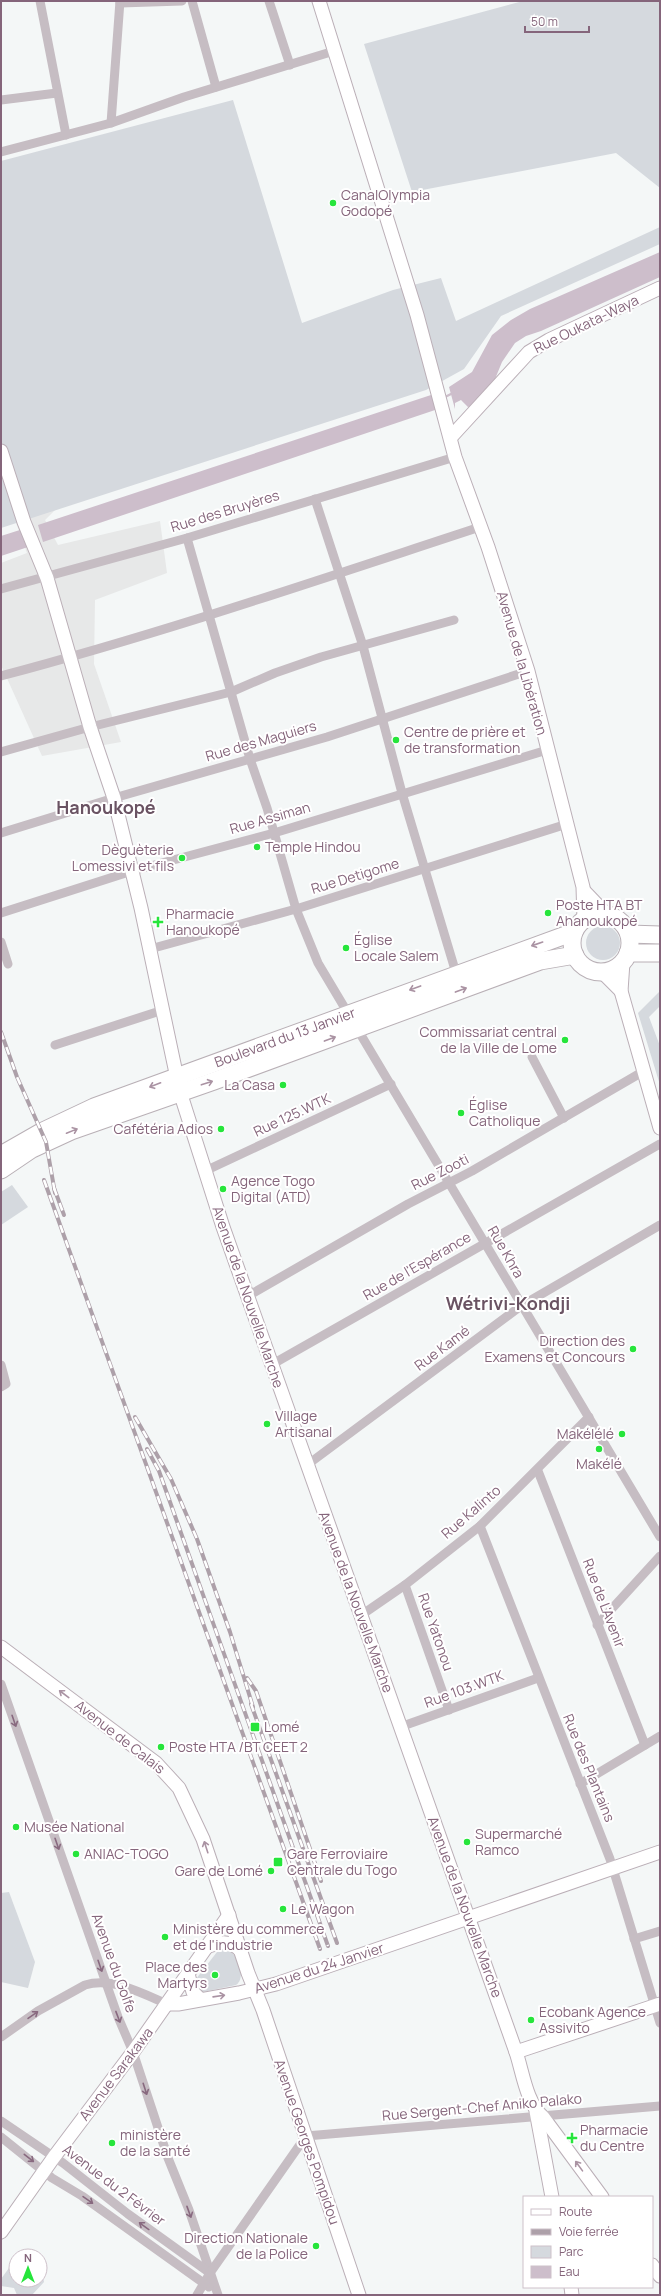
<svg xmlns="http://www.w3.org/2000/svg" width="661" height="2296" viewBox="0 0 661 2296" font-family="Manrope,sans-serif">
<rect width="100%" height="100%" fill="#f4f7f7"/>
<polygon fill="#e7e8e8" points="1,481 60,505 45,520 58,545 160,521 167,573 95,600 94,664 121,742 42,756 1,665 1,563 27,553"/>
<g fill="#d5d9de">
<polygon points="523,1 660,1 660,188 616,153 412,192 364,44"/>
<polygon points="233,100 302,323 393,290 441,278 456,321 660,227 660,244 501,316 464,369 426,390 1,528 1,161"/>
<circle cx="603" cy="943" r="17"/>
<polygon points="660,991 660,1006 649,1017 660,1046 660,1085 638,1013"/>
<polygon points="12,1185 28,1207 1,1225 1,1192"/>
<polygon points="9,1892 35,1962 28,1988 1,1982 1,1893"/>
<path d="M227,1949C237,1953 247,1978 236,1985L203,1992L198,1991L196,1979L217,1952Z"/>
<polygon points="14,2261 16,2261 16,2280 40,2280 40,2273 43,2275 44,2282 32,2295 17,2295 14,2288 1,2286 1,2279"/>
</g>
<g fill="#cdbecb">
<polygon points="660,252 660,277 541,331 526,336 515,343 502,362 493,384 472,406 468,407 461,400 455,403 455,409 449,387 472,372 492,335 511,320 530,309"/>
<polygon points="434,394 438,409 43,542 38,525"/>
<polygon points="23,529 28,547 1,556 1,536"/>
</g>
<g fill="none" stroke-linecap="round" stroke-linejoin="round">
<polyline stroke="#cdbecb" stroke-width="2.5" points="443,398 453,393"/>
<defs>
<g id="secondary">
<polyline points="319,1 417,315 455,457 488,547 528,671 583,887 584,919"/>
<polyline points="451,437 529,352 549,340 660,288"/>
<path d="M1,451L24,522L47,578L90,727L114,798L141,908L180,1092L223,1227L516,2052C523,2073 526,2102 543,2117L602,2197"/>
<polyline points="584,891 606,914"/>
<polyline points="623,962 621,991 660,1128"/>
<polyline points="602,972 621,991"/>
<polyline points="1,1647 156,1763 179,1788 203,1839 248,1973 263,2010 359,2295"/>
<path d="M204,1948C218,1942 230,1939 241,1951"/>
<polyline points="188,1974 193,1992 200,1999"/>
<polyline points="167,2004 178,2004 239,1993 276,1984 660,1852"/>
<polyline points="516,2052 660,2004"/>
<polyline points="536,2111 552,2197"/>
<polyline points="1,2232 54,2157 133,2052 229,1915"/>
<polyline points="652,2265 660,2276"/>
<polyline points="571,2287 572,2295"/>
</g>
<g id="highway">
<circle cx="601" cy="943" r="29"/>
<polyline points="629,934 660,935"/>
<polyline points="628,953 660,953"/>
<path id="s1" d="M1,1155L41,1132L94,1107L574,932"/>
<polyline points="1,1170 32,1149 71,1131 214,1081 540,961 575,955"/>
</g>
</defs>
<use href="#secondary" stroke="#bbafb7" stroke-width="15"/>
<use href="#highway" stroke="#b9b0b6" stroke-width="19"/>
<g stroke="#c6bdc3" stroke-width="9">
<polyline points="40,1 66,135"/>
<polyline points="192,1 216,87"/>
<polyline points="269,1 290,65"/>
<polyline points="120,3 182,1"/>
<polyline points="1,100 57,93"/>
<polyline points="111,123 120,1"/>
<polyline points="1,152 111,123 184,97 334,51"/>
<polyline points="315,499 363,646 402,793 456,973"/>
<polyline points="187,538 250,759 267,808 296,909 318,963 660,1537"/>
<polyline points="1,589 187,538 455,457"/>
<path d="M1,676C163,633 321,579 480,527"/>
<polyline points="1,752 90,727 231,692 275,673 321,657 454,620"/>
<polyline points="1,833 114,798 327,737 528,671"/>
<polyline points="1,913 132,871 274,833 547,750"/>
<polyline points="1,942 8,964"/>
<polyline points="150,949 296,909 567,824"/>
<polyline points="55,1045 163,1010"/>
<polyline points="532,1057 564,1118"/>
<polyline points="205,1171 391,1084"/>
<polyline points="248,1296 408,1204 472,1171 644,1071"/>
<polyline points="1,1365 6,1384 1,1387"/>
<polyline points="271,1365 660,1144"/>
<polyline points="307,1465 521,1306 660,1225"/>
<polyline points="538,1471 645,1745"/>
<polyline points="480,1526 610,1859 660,2023"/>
<polyline points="405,1585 449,1710"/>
<polyline points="360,1616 405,1585 480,1526 589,1417"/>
<polyline points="597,1625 660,1556"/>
<polyline points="1,1684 118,2017 133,2052 168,2158 189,2210 218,2295"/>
<polyline points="400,1727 538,1678"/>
<polyline points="580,1784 660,1736"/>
<polyline points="634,1939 660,1931"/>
<path d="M1,2037L38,2011L85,1985C112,1977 142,1993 167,2004"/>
<polyline points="1,2121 63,2163 128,2214 210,2273"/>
<polyline points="1,2137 52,2178 82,2196 209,2287"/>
<polyline points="197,2295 210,2273 306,2136 660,2106"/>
</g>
<use href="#secondary" stroke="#fff" stroke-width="13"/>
<use href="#highway" stroke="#fff" stroke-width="17"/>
<defs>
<g id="rail">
<polyline points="1,1032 17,1077 46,1142 55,1193"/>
<polyline points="44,1180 320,1949"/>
<polyline points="54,1188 64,1215"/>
<polyline points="135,1417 171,1479 197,1539 230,1632 253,1707"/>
<polyline points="147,1449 159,1471 328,1946"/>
<polyline points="247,1678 256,1691 321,1881"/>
<polyline points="251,1704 337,1943"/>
</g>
</defs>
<use href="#rail" stroke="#ada0a9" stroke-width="4"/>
<use href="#rail" stroke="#fff" stroke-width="2.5" stroke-dasharray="8" stroke-linecap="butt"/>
</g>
<defs><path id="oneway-shaft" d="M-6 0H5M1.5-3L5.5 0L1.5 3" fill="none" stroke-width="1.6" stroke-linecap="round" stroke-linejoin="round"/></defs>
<g stroke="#aa93a3">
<use href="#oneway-shaft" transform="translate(537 944) rotate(161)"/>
<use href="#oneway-shaft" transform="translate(415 988) rotate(160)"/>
<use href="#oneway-shaft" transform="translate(461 990) rotate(-20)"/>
<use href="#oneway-shaft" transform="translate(330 1039) rotate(-20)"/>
<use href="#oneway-shaft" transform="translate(207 1083) rotate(-18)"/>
<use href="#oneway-shaft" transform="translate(155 1085) rotate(159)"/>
<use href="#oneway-shaft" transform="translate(72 1131) rotate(-22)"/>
<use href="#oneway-shaft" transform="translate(64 1694) rotate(-143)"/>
<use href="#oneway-shaft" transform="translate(206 1847) rotate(-108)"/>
<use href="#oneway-shaft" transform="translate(219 1996) rotate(-8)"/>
<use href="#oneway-shaft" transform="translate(579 2166) rotate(-126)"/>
</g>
<g stroke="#88697f">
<use href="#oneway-shaft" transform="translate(14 1721) rotate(71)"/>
<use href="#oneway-shaft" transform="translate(57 1844) rotate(71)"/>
<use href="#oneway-shaft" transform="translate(100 1966) rotate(71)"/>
<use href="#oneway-shaft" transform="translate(33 2015) rotate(-35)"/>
<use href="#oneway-shaft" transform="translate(118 2017) rotate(69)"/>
<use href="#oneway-shaft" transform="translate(145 2089) rotate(72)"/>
<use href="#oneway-shaft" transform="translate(29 2158) rotate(38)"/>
<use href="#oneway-shaft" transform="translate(88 2200) rotate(35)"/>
<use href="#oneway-shaft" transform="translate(189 2212) rotate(70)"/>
<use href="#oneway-shaft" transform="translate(144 2226) rotate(-144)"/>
</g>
<g fill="#26e53b" stroke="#fff" stroke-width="1.5">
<circle cx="333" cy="203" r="4"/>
<circle cx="396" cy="740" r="4"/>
<circle cx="257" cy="847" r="4"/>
<circle cx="182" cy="858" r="4"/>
<circle cx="548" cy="913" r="4"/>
<path d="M156 916h4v4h4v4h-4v4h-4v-4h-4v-4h4z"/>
<circle cx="346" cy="948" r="4"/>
<circle cx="565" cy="1040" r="4"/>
<circle cx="283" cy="1085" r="4"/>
<circle cx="461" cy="1113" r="4"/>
<circle cx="221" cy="1129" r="4"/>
<circle cx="223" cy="1189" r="4"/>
<circle cx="633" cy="1349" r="4"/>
<circle cx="267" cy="1424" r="4"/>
<circle cx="622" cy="1434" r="4"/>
<circle cx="599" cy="1449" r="4"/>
<rect x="250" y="1722" width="10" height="10" rx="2"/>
<circle cx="161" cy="1747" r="4"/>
<circle cx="16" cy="1827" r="4"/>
<circle cx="467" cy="1842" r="4"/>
<circle cx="76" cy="1854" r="4"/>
<rect x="273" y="1857" width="10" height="10" rx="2"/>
<circle cx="271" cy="1871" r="4"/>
<circle cx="283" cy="1909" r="4"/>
<circle cx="165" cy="1937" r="4"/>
<circle cx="215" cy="1975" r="4"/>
<circle cx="531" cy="2020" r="4"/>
<path d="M570 2132h4v4h4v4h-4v4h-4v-4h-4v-4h4z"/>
<circle cx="112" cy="2143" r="4"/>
<circle cx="316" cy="2246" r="4"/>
</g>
<g text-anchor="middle" stroke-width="4" stroke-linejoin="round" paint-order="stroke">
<g font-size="14" fill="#85657b" stroke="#fff" text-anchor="start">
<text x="341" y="200">CanalOlympia<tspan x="341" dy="16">Godopé</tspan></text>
<text x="404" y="737">Centre de prière et<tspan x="404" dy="16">de transformation</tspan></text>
<text x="265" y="852">Temple Hindou</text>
<text x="174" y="855" text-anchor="end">Dèguèterie<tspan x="174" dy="16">Lomessivi et fils</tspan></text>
<text x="556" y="910">Poste HTA BT<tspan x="556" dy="16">Ahanoukopé</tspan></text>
<text x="166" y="919">Pharmacie<tspan x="166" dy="16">Hanoukopé</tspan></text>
<text x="354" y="945">Église<tspan x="354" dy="16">Locale Salem</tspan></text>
<text x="557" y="1037" text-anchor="end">Commissariat central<tspan x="557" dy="16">de la Ville de Lome</tspan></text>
<text x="275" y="1090" text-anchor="end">La Casa</text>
<text x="469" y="1110">Église<tspan x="469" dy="16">Catholique</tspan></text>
<text x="213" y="1134" text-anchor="end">Cafétéria Adios</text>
<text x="231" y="1186">Agence Togo<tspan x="231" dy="16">Digital (ATD)</tspan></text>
<text x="625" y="1346" text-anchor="end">Direction des<tspan x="625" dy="16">Examens et Concours</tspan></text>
<text x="275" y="1421">Village<tspan x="275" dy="16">Artisanal</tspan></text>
<text x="614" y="1439" text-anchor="end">Makélélé</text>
<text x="599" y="1469" text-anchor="middle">Makélé</text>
<text x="264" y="1732">Lomé</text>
<text x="169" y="1752">Poste HTA /BT CEET 2</text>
<text x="24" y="1832">Musée National</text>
<text x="475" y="1839">Supermarché<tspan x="475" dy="16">Ramco</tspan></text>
<text x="84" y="1859">ANIAC-TOGO</text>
<text x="287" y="1859">Gare Ferroviaire<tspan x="287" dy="16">Centrale du Togo</tspan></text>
<text x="263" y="1876" text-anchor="end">Gare de Lomé</text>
<text x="291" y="1914">Le Wagon</text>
<text x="173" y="1934">Ministère du commerce<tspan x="173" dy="16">et de l'industrie</tspan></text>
<text x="207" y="1972" text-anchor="end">Place des<tspan x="207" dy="16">Martyrs</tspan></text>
<text x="539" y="2017">Ecobank Agence<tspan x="539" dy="16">Assivito</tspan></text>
<text x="580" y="2135">Pharmacie<tspan x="580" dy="16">du Centre</tspan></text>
<text x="120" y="2140">ministère<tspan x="120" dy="16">de la santé</tspan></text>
<text x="308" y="2243" text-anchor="end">Direction Nationale<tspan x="308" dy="16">de la Police</tspan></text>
</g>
<g font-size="14" fill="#85657b" stroke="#fff">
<text transform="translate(586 324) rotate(-26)" y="5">Rue Oukata-Waya</text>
<text transform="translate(225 511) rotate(-17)" y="5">Rue des Bruyères</text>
<text transform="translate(522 663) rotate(74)" y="5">Avenue de la Libération</text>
<text transform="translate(261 741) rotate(-16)" y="5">Rue des Maguiers</text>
<text transform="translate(270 818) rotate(-16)" y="5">Rue Assiman</text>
<text transform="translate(355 876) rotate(-17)" y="5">Rue Detigome</text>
<text dy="5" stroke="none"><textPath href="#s1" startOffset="308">Boulevard du 13 Janvier</textPath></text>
<text transform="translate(292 1115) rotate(-25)" y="5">Rue 125.WTK</text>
<text transform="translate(440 1172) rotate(-27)" y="5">Rue Zooti</text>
<text transform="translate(506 1252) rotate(60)" y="5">Rue Khra</text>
<text transform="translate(417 1266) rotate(-30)" y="5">Rue de l'Espérance</text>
<text transform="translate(248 1297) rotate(71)" y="5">Avenue de la Nouvelle Marche</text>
<text transform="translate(442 1348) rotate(-37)" y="5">Rue Kamé</text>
<text transform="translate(471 1512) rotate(-41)" y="5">Rue Kalinto</text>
<text transform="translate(356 1602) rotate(70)" y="5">Avenue de la Nouvelle Marche</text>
<text transform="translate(604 1603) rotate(69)" y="5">Rue de L'Avenir</text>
<text transform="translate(436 1632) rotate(71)" y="5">Rue Yatonou</text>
<text transform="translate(464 1689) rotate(-20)" y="5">Rue 103.WTK</text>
<text transform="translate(120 1737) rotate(38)" y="5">Avenue de Calais</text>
<text transform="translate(589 1768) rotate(68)" y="5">Rue des Plantains</text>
<text transform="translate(465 1907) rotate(70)" y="5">Avenue de la Nouvelle Marche</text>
<text transform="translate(114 1963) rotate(70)" y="5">Avenue du Golfe</text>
<text transform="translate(319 1968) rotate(-18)" y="5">Avenue du 24 Janvier</text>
<text transform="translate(116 2074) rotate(-53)" y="5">Avenue Sarakawa</text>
<text transform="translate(482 2107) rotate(-5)" y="5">Rue Sergent-Chef Aniko Palako</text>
<text transform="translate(307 2142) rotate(71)" y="5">Avenue Georges Pompidou</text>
<text transform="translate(114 2185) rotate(37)" y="5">Avenue du 2 Février</text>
</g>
<g font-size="18" font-weight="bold" fill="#6a5363" stroke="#fff">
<text x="106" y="814">Hanoukopé</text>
<text x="508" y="1310">Wétrivi-Kondji</text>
</g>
</g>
<rect width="661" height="2296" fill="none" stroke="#85657b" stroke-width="4"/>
<rect x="523" y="2196" width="130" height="92" fill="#ffffff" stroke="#cec1ca"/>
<rect x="531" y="2209" width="20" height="6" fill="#ffffff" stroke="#cec1ca"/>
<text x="559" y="2216" font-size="12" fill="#85657b">Route</text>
<rect x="531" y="2229" width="20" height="6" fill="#ada0a9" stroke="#cec1ca"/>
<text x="559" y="2236" font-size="12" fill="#85657b">Voie ferrée</text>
<rect x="531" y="2246" width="20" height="12" fill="#d5d9de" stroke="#cec1ca"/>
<text x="559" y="2256" font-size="12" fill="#85657b">Parc</text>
<rect x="531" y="2266" width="20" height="12" fill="#cdbecb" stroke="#cec1ca"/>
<text x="559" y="2276" font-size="12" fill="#85657b">Eau</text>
<g transform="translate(28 2268)"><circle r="19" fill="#ffffff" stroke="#cec1ca"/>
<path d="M0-3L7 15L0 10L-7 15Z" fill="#26e53b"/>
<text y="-6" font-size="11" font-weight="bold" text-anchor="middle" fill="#85657b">N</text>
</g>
<path d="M525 26v6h64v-6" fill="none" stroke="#85657b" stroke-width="2"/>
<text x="531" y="26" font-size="12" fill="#85657b" stroke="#ffffff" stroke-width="3" paint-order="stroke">50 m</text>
</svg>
